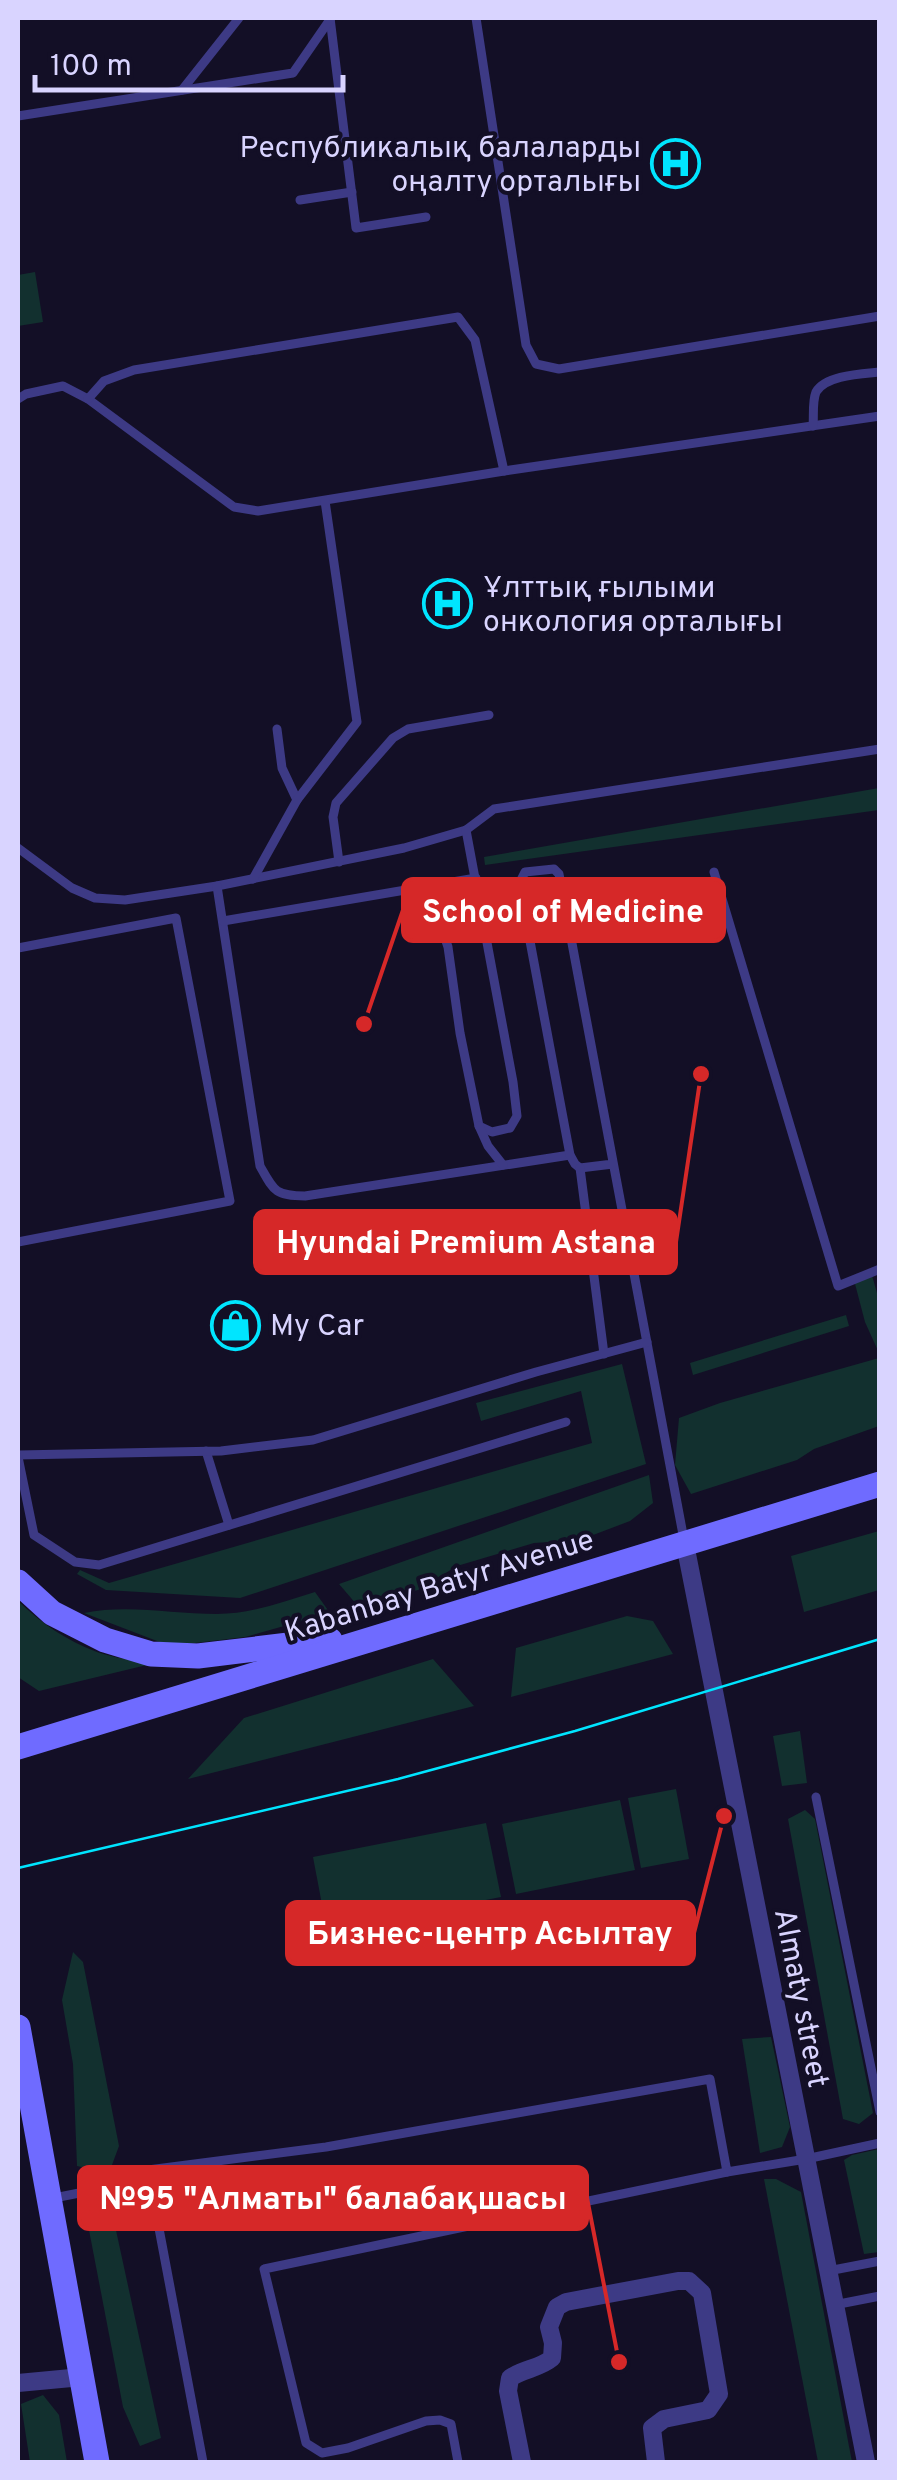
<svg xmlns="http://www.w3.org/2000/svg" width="897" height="2480" viewBox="0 0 897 2480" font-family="Overpass,sans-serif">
<rect width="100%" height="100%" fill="#130f26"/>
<g fill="#12302f">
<polygon points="35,272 43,322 18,326 18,275"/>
<polygon points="879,788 879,810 485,865 484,857"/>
<polygon points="871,1272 879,1300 879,1353 865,1322 854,1280"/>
<polygon points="846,1315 849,1326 693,1375 690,1363"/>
<polygon points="879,1358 879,1426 814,1449 797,1460 691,1494 675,1465 679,1418 720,1403"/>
<polygon points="622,1364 646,1464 240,1598 106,1590 77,1574 80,1570 109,1583 592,1443 581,1391 481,1421 476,1403"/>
<polygon points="649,1475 653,1503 630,1521 580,1540 534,1543 457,1566 418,1590 357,1605 339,1584"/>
<polygon points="879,1531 879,1590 804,1612 791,1556"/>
<path d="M315,1592L330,1613L245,1637L170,1646L84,1613C128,1604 172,1614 217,1614C251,1614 283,1602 315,1592Z"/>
<path d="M18,1601C41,1623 67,1641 97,1652C114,1658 134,1660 151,1664L39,1691L18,1677Z"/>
<polygon points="627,1616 653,1621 673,1654 511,1697 516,1648"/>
<polygon points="433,1659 474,1706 188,1779 244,1718"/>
<polygon points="800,1731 807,1783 782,1786 773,1736"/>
<polygon points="676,1789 689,1859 641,1868 628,1798"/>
<polygon points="620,1800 635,1870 516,1894 502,1824"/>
<polygon points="805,1810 815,1819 873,2113 859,2124 843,2119 788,1819"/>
<polygon points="486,1823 501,1897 327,1931 313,1857"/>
<polygon points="73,1952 83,1962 119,2146 109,2173 77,2166 73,2064 62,2000"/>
<polygon points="771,2037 790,2127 782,2147 760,2153 742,2039"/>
<polygon points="879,2149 879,2252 864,2254 844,2160 852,2155"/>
<polygon points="764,2179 776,2179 801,2192 852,2462 818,2462"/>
<polygon points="109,2198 161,2438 140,2446 123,2407 84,2204"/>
<polygon points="43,2395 59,2415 67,2462 30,2462 21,2404"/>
</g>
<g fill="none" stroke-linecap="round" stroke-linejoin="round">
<g stroke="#3d3a85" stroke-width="9">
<polyline points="330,18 356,228 426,217"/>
<polyline points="476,18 526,345 536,364 559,369 880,316"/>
<polyline points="182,90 239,18"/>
<polyline points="18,116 293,73 331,18"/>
<polyline points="300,200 352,192"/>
<polyline points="18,399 26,394 63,386 88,399 234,507 258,511 504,471 880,416"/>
<polyline points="88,399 104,381 134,370 458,317 475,340 504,471"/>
<path d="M813,426C814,416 812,402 816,392C826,375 862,374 880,372"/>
<polyline points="277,729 282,768 297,800"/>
<polyline points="18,848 72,888 95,898 125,900 217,886 404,848 466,830 494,809 880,749"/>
<polyline points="339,862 333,817 336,803 393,738 408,729 489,715"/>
<polyline points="714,872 838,1286 880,1269"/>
<polyline points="253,879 297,800 357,722 325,501"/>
<path d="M217,886L260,1166C274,1191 275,1196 305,1196L570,1155"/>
<polyline points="223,921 476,878"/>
<polyline points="439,936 445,938 448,947 460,1033 479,1126 492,1132 510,1128 517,1116 513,1082 466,830"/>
<polyline points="18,948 176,918 230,1201 18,1242"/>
<polyline points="479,1126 488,1146 503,1165"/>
<polyline points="613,1164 580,1168 575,1164 570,1155 521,893 521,880 525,872 554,869 559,874 684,1540"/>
<polyline points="580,1168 604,1354"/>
<polyline points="206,1451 229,1525"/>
<polyline points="18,1455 221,1451 313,1440 536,1372 647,1342"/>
<polyline points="18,1457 34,1535 75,1562 99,1565 566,1422"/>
<polyline points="816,1797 880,2112"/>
<polyline points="148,2170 326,2147 710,2079 727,2172 806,2159 880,2143"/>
<polyline points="54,2198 125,2184 148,2170 203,2462"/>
<polyline points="828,2271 880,2261"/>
<polyline points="834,2305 880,2296"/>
<polyline points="458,2462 451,2424 440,2420 426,2421 348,2448 322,2453 306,2443 264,2269 727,2172"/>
</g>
<g stroke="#3d3a85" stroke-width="18">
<polyline points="685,1544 866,2462"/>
<polyline points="18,2383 82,2377"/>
<path d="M522,2462L508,2391L510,2378C525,2368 539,2369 552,2358L553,2343L549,2327L557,2307L566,2302L678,2281H689L702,2293L719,2394L708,2410L664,2419L652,2428L656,2462"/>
</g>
<g stroke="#6f6bff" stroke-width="25">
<polyline points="18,1582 52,1613 105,1640 151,1654 198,1656 330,1640"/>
<polyline points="18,1747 880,1484"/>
<polyline points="18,2027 97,2462"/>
</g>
<polyline stroke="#00e5ff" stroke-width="2.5" points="18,1868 398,1779 575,1731 880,1639"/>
</g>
<defs>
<symbol id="hospital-ring" viewBox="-11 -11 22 22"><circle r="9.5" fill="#130f26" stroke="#00e5ff" stroke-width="1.5"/><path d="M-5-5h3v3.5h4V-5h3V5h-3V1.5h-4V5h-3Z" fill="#00e5ff"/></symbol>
<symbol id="shop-ring" viewBox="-11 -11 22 22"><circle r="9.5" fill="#130f26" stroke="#00e5ff" stroke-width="1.5"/><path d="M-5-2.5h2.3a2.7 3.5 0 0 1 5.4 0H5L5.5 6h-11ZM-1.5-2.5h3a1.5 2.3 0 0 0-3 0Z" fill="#00e5ff"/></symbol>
</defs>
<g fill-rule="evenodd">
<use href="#hospital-ring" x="648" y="136" width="55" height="55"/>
<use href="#hospital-ring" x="420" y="576" width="55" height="55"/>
<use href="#shop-ring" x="208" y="1298" width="55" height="55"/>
</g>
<g text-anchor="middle" stroke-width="8" stroke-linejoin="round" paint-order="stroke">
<g font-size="30" fill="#d9d4ff" stroke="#130f26" text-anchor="start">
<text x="641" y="157" text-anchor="end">Республикалық балаларды<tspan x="641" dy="34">оңалту орталығы</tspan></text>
<text x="483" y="597">Ұлттық ғылыми<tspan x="483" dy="34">онкология орталығы</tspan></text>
<text x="270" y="1335">My Car</text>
</g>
<g font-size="30" fill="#d9d4ff" stroke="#130f26">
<text transform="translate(439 1585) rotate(-17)" y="10">Kabanbay Batyr Avenue</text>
<text transform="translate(802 1998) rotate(79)" y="10">Almaty street</text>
</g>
</g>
<path fill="none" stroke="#d62828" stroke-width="4" d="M364 1024L403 910M701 1074L676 1242M724 1816L694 1933M619 2362L587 2198"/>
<g fill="#d62828" stroke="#130f26" stroke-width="4">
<circle cx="364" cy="1024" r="10"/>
<circle cx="701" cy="1074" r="10"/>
<circle cx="724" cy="1816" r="10"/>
<circle cx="619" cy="2362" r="10"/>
</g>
<g fill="#d62828" stroke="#d62828" stroke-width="4">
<rect x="403" y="879" width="321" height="62" rx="10"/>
<rect x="255" y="1211" width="421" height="62" rx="10"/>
<rect x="287" y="1902" width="407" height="62" rx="10"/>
<rect x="79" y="2167" width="508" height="62" rx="10"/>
</g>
<g font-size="32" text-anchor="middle" font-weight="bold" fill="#fff">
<text x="563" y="922">School of Medicine</text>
<text x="466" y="1253">Hyundai Premium Astana</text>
<text x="490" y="1944">Бизнес-центр Асылтау</text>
<text x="333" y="2209">№95 "Алматы" балабақшасы</text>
</g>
<rect width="897" height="2480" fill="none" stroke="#d9d4ff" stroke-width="40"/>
<path d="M35 75v15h308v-15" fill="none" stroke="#d9d4ff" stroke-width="5"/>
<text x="50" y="75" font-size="30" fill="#d9d4ff" stroke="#130f26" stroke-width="8" paint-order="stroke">100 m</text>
</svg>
